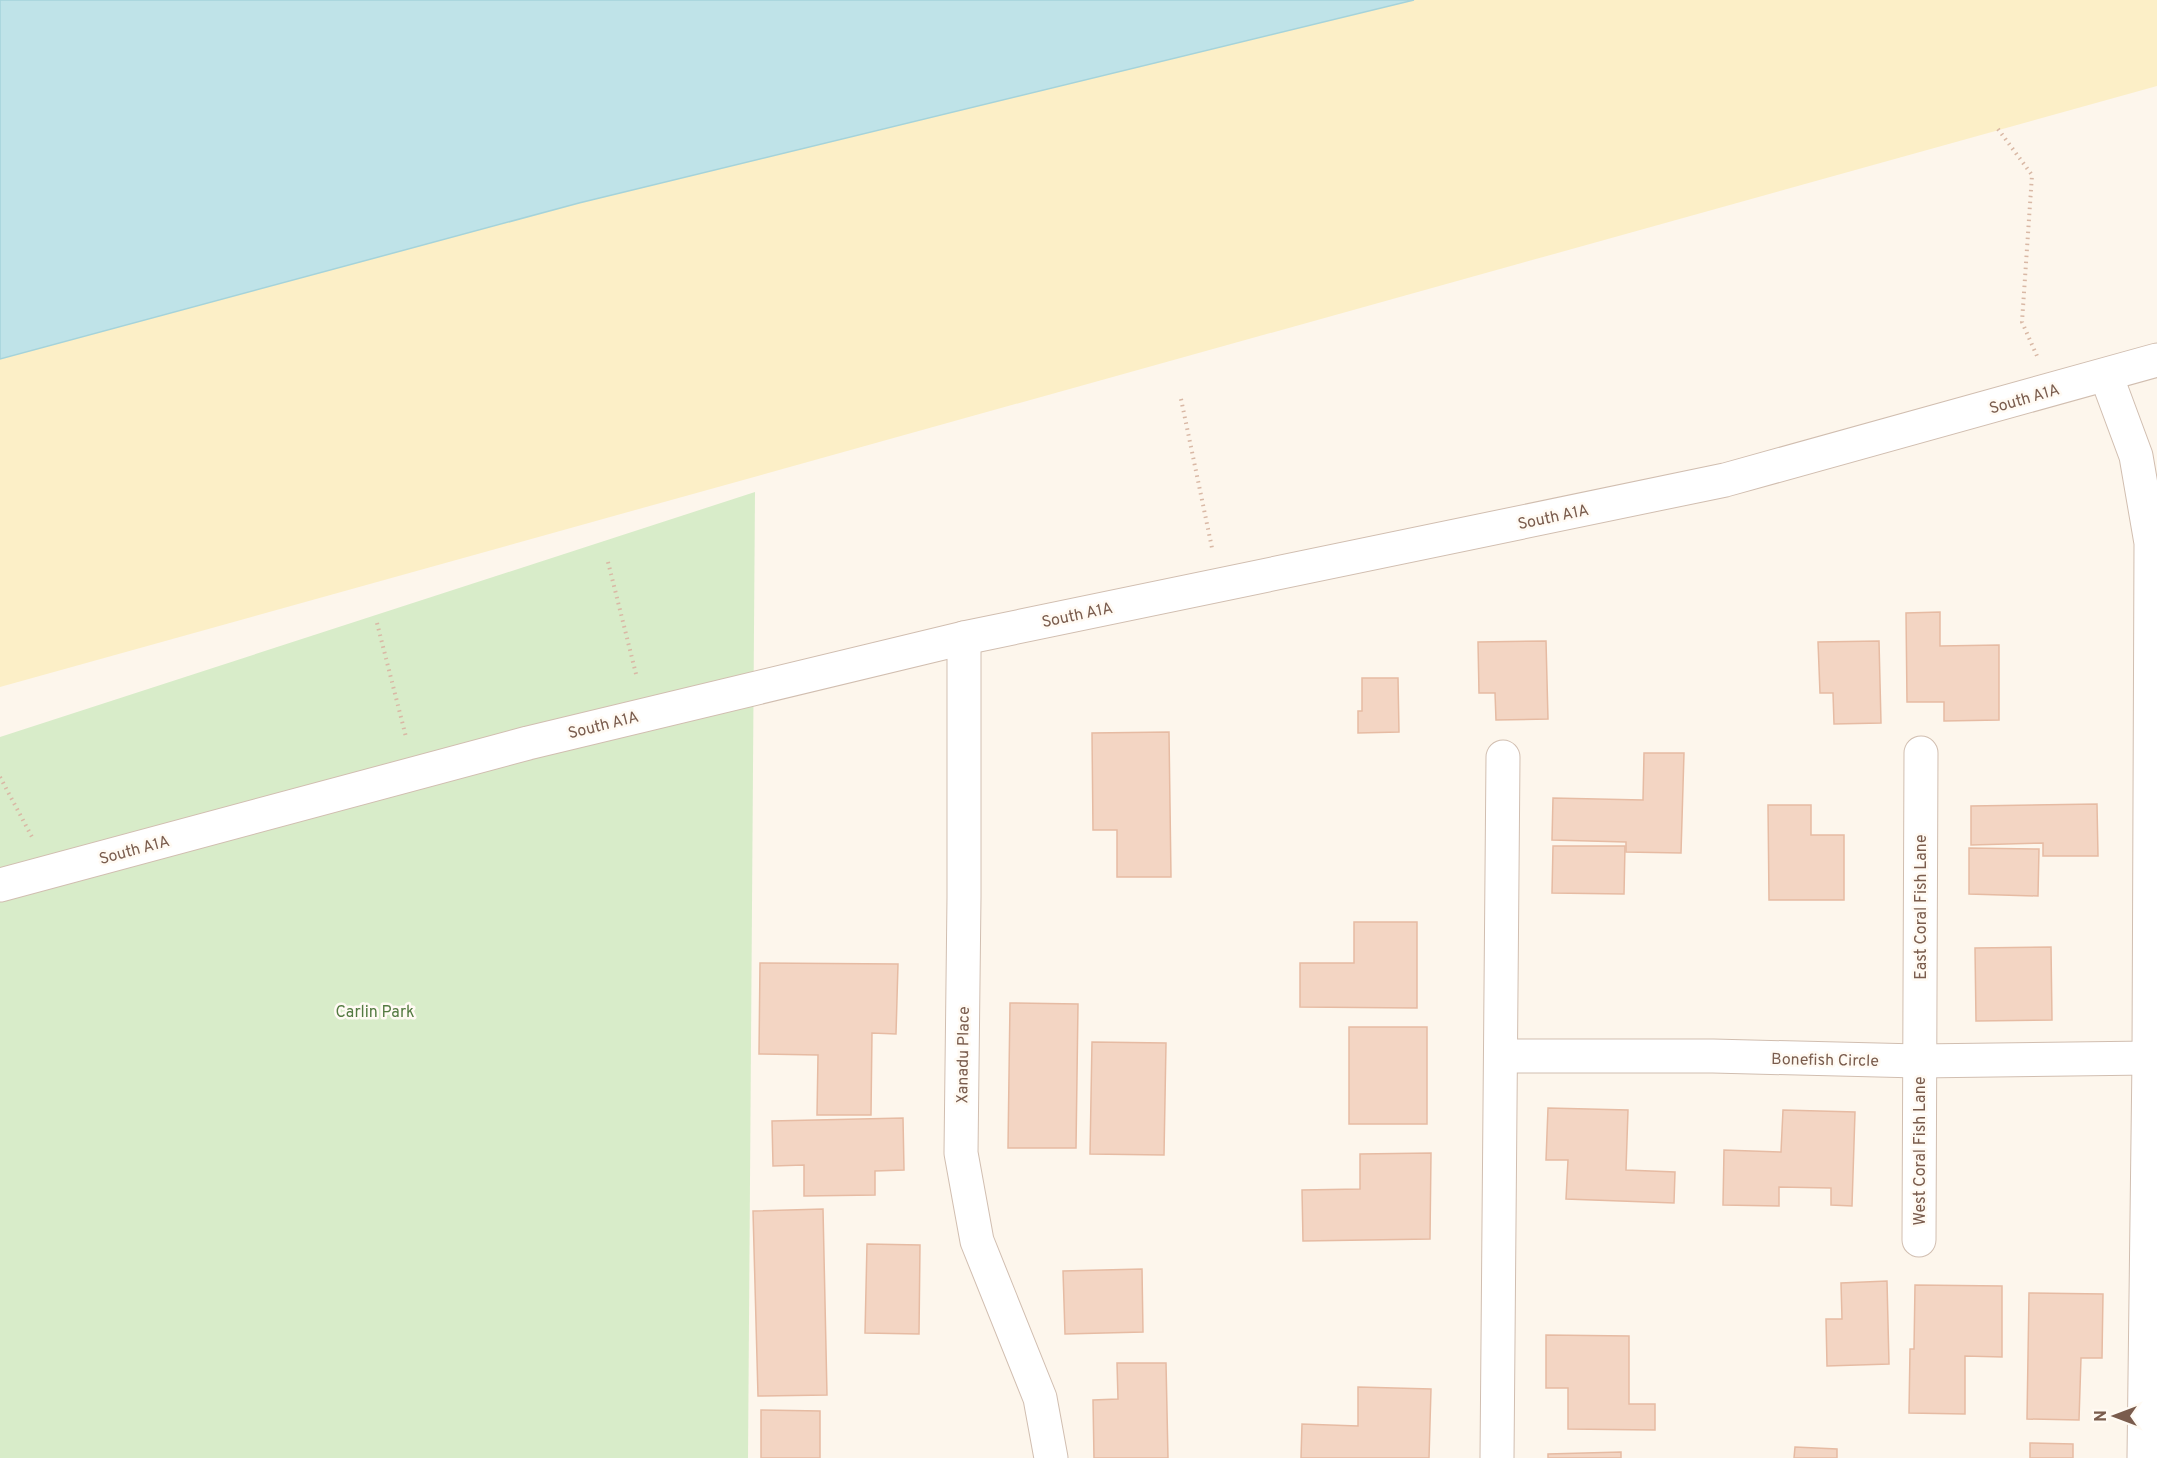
<svg xmlns="http://www.w3.org/2000/svg" width="2157" height="1458" viewBox="0 0 2157 1458" font-family="Overpass,sans-serif">
<rect width="100%" height="100%" fill="#fdf6ec"/>
<polygon fill="#d8ecc9" points="755,492 748,1458 0,1458 0,737"/>
<polygon fill="#fcefc7" points="1414,0 2157,0 2157,86 0,687 0,359 579,203"/>
<polygon fill="#bfe3e8" stroke="#a5d3da" stroke-width="1.5" points="0,0 1414,0 579,203 0,359"/>
<g fill="#f3d5c3" stroke="#e6bba3" stroke-width="1.5">
<polygon points="1940,612 1940,646 1999,645 1999,720 1944,721 1944,702 1907,702 1906,613"/>
<polygon points="1546,641 1548,719 1496,720 1495,693 1479,693 1478,642"/>
<polygon points="1879,641 1881,723 1834,724 1833,693 1820,693 1818,642"/>
<polygon points="1362,678 1398,678 1399,732 1358,733 1358,711 1362,711"/>
<polygon points="1169,732 1171,877 1117,877 1117,830 1093,830 1092,733"/>
<polygon points="1644,753 1684,753 1681,853 1626,852 1626,842 1552,840 1553,798 1643,800"/>
<polygon points="2097,804 2098,856 2043,856 2043,843 1971,845 1971,806"/>
<polygon points="1768,805 1811,805 1811,835 1844,835 1844,900 1769,900"/>
<polygon points="1553,846 1625,846 1624,894 1552,893"/>
<polygon points="1969,848 2039,849 2038,896 1969,894"/>
<polygon points="1354,922 1417,922 1417,1008 1300,1007 1300,963 1354,963"/>
<polygon points="2051,947 2052,1020 1976,1021 1975,948"/>
<polygon points="760,963 898,964 896,1034 872,1033 871,1115 817,1115 818,1055 759,1054"/>
<polygon points="1010,1003 1078,1004 1076,1148 1008,1148"/>
<rect x="1349" y="1027" width="78" height="97"/>
<polygon points="1092,1042 1166,1043 1164,1155 1090,1154"/>
<polygon points="1548,1108 1628,1110 1626,1170 1675,1172 1674,1203 1566,1199 1568,1160 1546,1160"/>
<polygon points="1783,1110 1855,1112 1852,1206 1831,1205 1831,1188 1779,1187 1779,1206 1723,1205 1724,1150 1781,1152"/>
<polygon points="903,1118 904,1170 875,1171 875,1195 804,1196 804,1165 773,1166 772,1121"/>
<polygon points="1431,1153 1430,1239 1303,1241 1302,1190 1360,1189 1360,1154"/>
<polygon points="823,1209 827,1395 758,1396 753,1211"/>
<polygon points="867,1244 920,1245 919,1334 865,1333"/>
<polygon points="1142,1269 1143,1332 1065,1334 1063,1271"/>
<polygon points="1887,1281 1889,1364 1827,1366 1826,1319 1842,1319 1841,1283"/>
<polygon points="1915,1285 2002,1286 2002,1357 1965,1356 1965,1414 1909,1413 1910,1349 1914,1349"/>
<polygon points="2029,1293 2103,1294 2102,1358 2081,1358 2079,1420 2027,1419"/>
<polygon points="1546,1335 1629,1336 1629,1404 1655,1404 1655,1430 1568,1429 1568,1388 1546,1388"/>
<polygon points="1117,1363 1166,1363 1168,1458 1094,1458 1093,1400 1118,1399"/>
<polygon points="1358,1387 1431,1389 1429,1458 1301,1458 1302,1424 1358,1426"/>
<polygon points="761,1410 820,1411 820,1458 761,1458"/>
<polygon points="2030,1443 2073,1444 2073,1458 2030,1458"/>
<polygon points="1795,1447 1837,1449 1837,1458 1794,1458"/>
<polygon points="1621,1452 1621,1458 1548,1458 1548,1454"/>
</g>
<g fill="none" stroke-linecap="round" stroke-linejoin="round">
<defs>
<g id="minor">
<polyline points="2106,375 2136,456 2151,543 2149,1058 2144,1458"/>
<polyline points="964,638 964,897 961,1153 977,1241 1040,1398 1051,1458"/>
<polyline points="1501,1056 1713,1056 1918,1061 2149,1058 2157,1055"/>
<polyline points="1919,1240 1921,753"/>
<polyline points="1497,1458 1503,757"/>
</g>
<polyline id="tertiary" points="0,885 528,743 964,638 1725,480 2157,360"/>
</defs>
<use href="#minor" stroke="#d1beb0" stroke-width="35"/>
<use href="#tertiary" stroke="#d1beb0" stroke-width="35"/>
<g stroke="#d9b8a5" stroke-width="4" stroke-dasharray="1.5 4.5" stroke-linecap="butt">
<polyline points="1998,129 2032,175 2022,322 2037,356"/>
<polyline points="1181,399 1212,548"/>
<polyline points="608,562 637,678"/>
<polyline points="377,623 406,737"/>
<polyline points="0,777 32,837"/>
</g>
<use href="#minor" stroke="#fff" stroke-width="33"/>
<use href="#tertiary" stroke="#fff" stroke-width="33"/>
</g>
<g text-anchor="middle" stroke-width="5" stroke-linejoin="round" paint-order="stroke">
<g font-size="16" fill="#7a5c4d" stroke="#fffaf3">
<text transform="translate(2024 398) rotate(-16)" y="6">South A1A</text>
<text transform="translate(1553 516) rotate(-12)" y="6">South A1A</text>
<text transform="translate(1077 614) rotate(-12)" y="6">South A1A</text>
<text transform="translate(603 724) rotate(-14)" y="6">South A1A</text>
<text transform="translate(134 849) rotate(-15)" y="6">South A1A</text>
<text transform="translate(1920 907) rotate(-90)" y="6">East Coral Fish Lane</text>
<text transform="translate(962 1055) rotate(-89)" y="6">Xanadu Place</text>
<text transform="translate(1825 1059) rotate(1)" y="6">Bonefish Circle</text>
<text transform="translate(1919 1151) rotate(-90)" y="6">West Coral Fish Lane</text>
</g>
<g font-size="16" fill="#537a41" stroke="#fffaf3">
<text x="375" y="1017">Carlin Park</text>
</g>
</g>
<g transform="translate(2115 1416) rotate(270)" stroke="#fffaf3" stroke-width="4.5" paint-order="stroke">
<path d="M0-4.5L10 22L0 15L-10 22Z" fill="#7a5c4d"/>
<text y="-9" font-size="16" font-weight="bold" text-anchor="middle" fill="#7a5c4d">N</text>
</g>
</svg>
